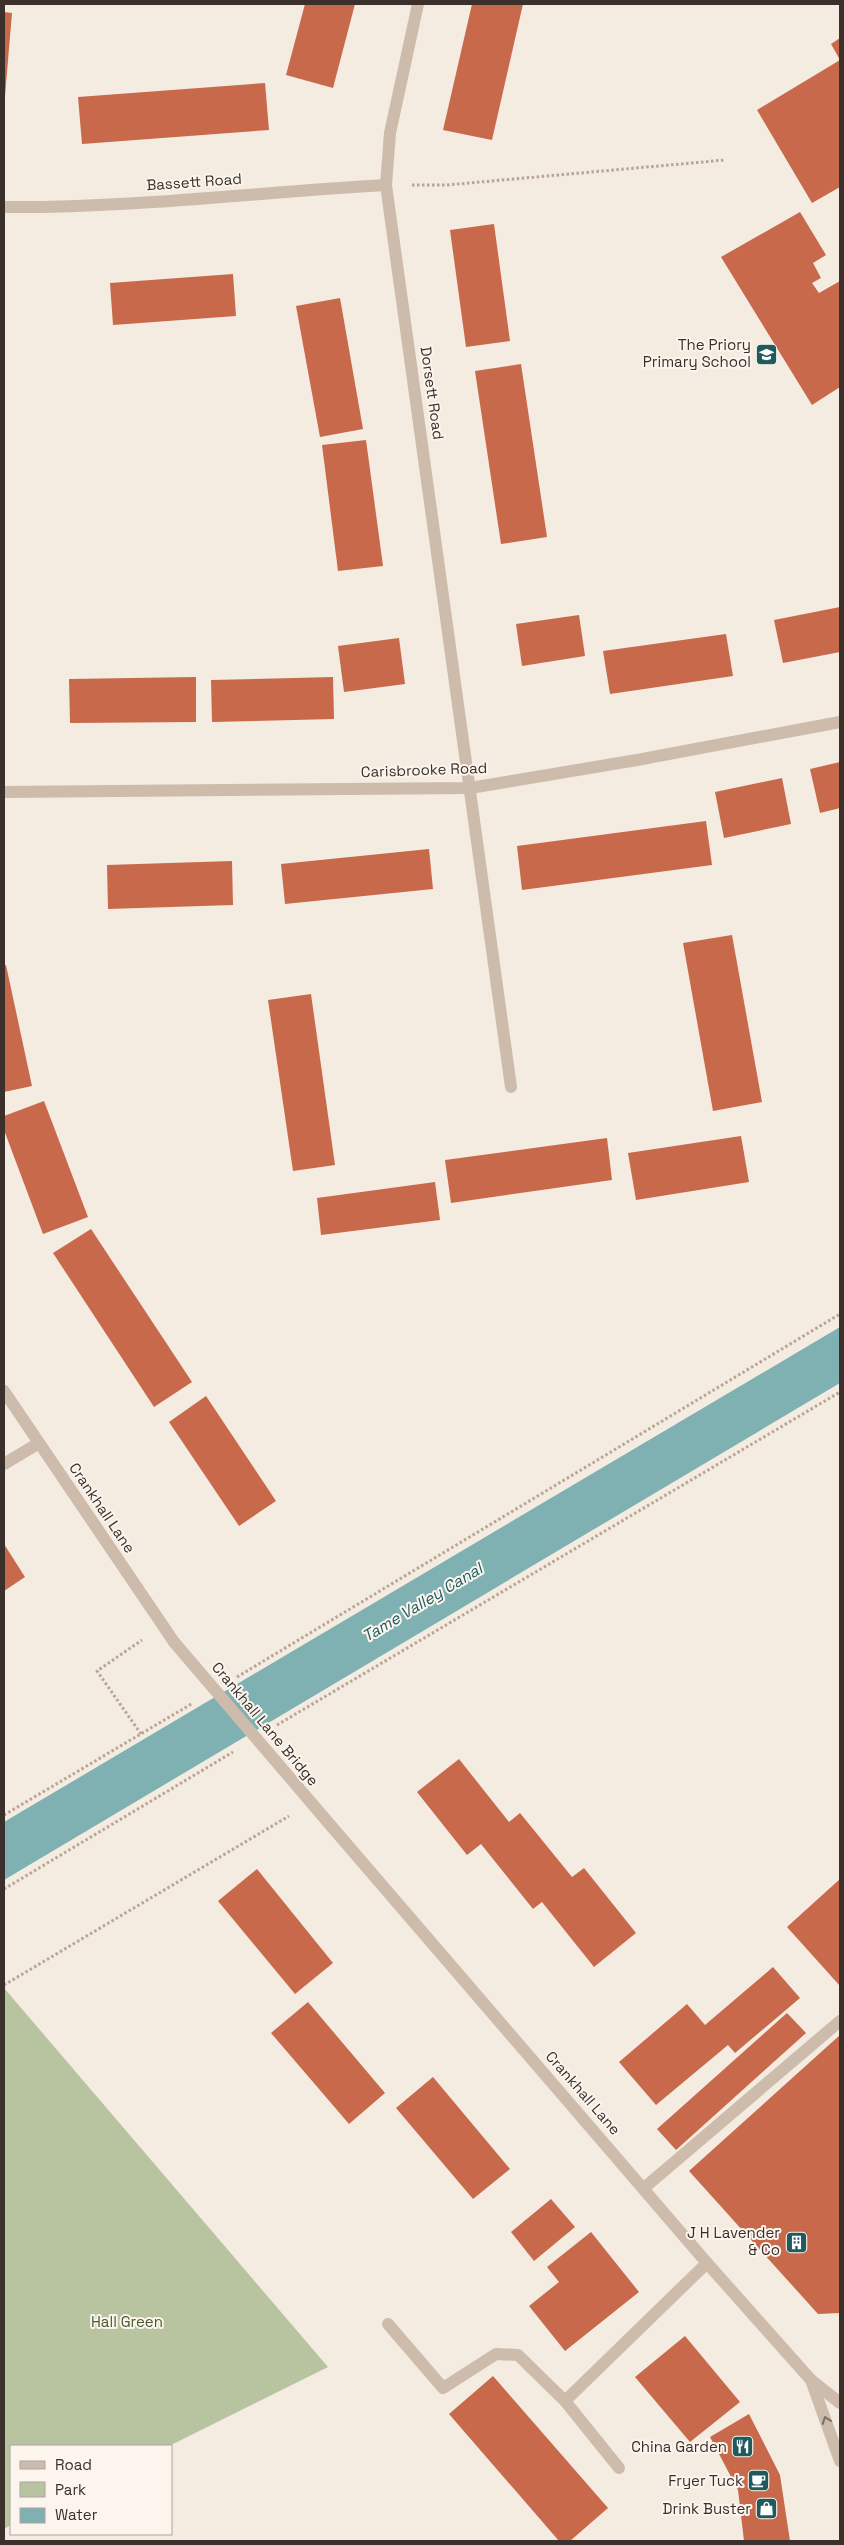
<svg xmlns="http://www.w3.org/2000/svg" width="844" height="2545" viewBox="0 0 844 2545" font-family="'Space Grotesk',sans-serif">
<rect width="100%" height="100%" fill="#f4ebe1"/>
<polygon fill="#b8c4a0" points="4,1988 328,2367 169,2446 11,2446 11,2525 4,2529"/>
<polygon fill="#7fb0b2" points="840,1327 840,1383 4,1880 4,1822"/>
<g fill="#c8694b">
<polygon points="305,4 355,4 333,88 286,75"/>
<polygon points="472,4 523,4 492,140 443,130"/>
<polygon points="4,12 12,13 5,96 4,96"/>
<polygon points="840,38 840,60 831,44"/>
<polygon points="840,60 840,187 812,203 757,110"/>
<polygon points="265,83 269,130 82,144 78,97"/>
<polygon points="800,212 826,255 813,263 821,278 812,283 819,293 840,281 840,387 812,405 721,257"/>
<polygon points="494,224 510,341 466,347 450,230"/>
<polygon points="233,274 236,316 113,325 110,283"/>
<polygon points="340,298 363,429 320,437 296,306"/>
<polygon points="521,364 547,537 501,544 475,371"/>
<polygon points="366,440 383,566 338,571 322,445"/>
<polygon points="840,607 840,652 783,663 774,620"/>
<polygon points="579,615 585,656 522,666 516,624"/>
<polygon points="726,634 733,676 610,694 603,651"/>
<polygon points="399,638 405,684 344,692 338,646"/>
<polygon points="196,677 196,722 70,723 69,679"/>
<polygon points="333,677 334,719 212,722 211,680"/>
<polygon points="840,762 840,808 820,813 810,769"/>
<polygon points="782,778 791,824 724,838 715,792"/>
<polygon points="706,821 712,865 522,890 517,846"/>
<polygon points="429,849 433,889 285,904 281,864"/>
<polygon points="232,861 233,905 108,909 107,865"/>
<polygon points="732,935 762,1102 713,1111 683,943"/>
<polygon points="6,965 32,1086 4,1092 4,966"/>
<polygon points="311,994 335,1165 293,1171 268,1000"/>
<polygon points="44,1101 88,1217 43,1234 4,1130 4,1116"/>
<polygon points="741,1136 749,1182 636,1200 628,1153"/>
<polygon points="607,1138 612,1180 451,1203 445,1160"/>
<polygon points="435,1182 440,1220 321,1235 317,1198"/>
<polygon points="91,1229 192,1382 154,1407 53,1253"/>
<polygon points="206,1396 276,1501 239,1526 169,1422"/>
<polygon points="4,1544 25,1577 4,1591"/>
<polygon points="459,1759 509,1822 520,1813 572,1877 584,1868 636,1933 594,1967 542,1902 533,1909 481,1844 467,1855 417,1792"/>
<polygon points="257,1869 333,1963 295,1994 218,1901"/>
<polygon points="840,1879 840,1986 787,1927"/>
<polygon points="773,1967 800,1998 735,2053 728,2045 656,2105 619,2062 687,2004 705,2025"/>
<polygon points="308,2002 385,2093 349,2124 271,2033"/>
<polygon points="787,2013 806,2033 676,2150 657,2129"/>
<polygon points="840,2035 840,2313 818,2314 689,2171"/>
<polygon points="433,2077 510,2169 473,2199 396,2108"/>
<polygon points="551,2199 575,2227 534,2261 511,2232"/>
<polygon points="591,2232 639,2292 565,2351 529,2306 559,2282 547,2267"/>
<polygon points="685,2336 740,2402 690,2442 635,2377"/>
<polygon points="493,2376 608,2508 570,2541 559,2541 449,2414"/>
<polygon points="749,2414 780,2475 790,2541 744,2541 738,2490 710,2437"/>
</g>
<g fill="none" stroke-linecap="round" stroke-linejoin="round">
<g stroke="#b9a596" stroke-width="3" stroke-dasharray="2.5 2.5" stroke-linecap="butt">
<polyline points="412,185 447,185 725,160"/>
<polyline points="237,1677 840,1314"/>
<polyline points="277,1725 840,1392"/>
<polyline points="141,1734 97,1671 142,1640"/>
<polyline points="4,1815 193,1703"/>
<polyline points="4,1889 233,1752"/>
<polyline points="4,1985 289,1816"/>
</g>
<g stroke="#cdbbac" stroke-width="12">
<polyline points="418,4 390,133 386,185 511,1087"/>
<path d="M4,207C132,208 259,192 386,185"/>
<polyline points="4,792 470,788 637,760 840,722"/>
<polyline points="4,1391 174,1642"/>
<polyline points="4,1464 39,1443"/>
<polyline points="332,1827 707,2263 811,2380 840,2403"/>
<polyline points="644,2188 840,2021"/>
<polyline points="388,2324 443,2388 496,2354 518,2355 565,2401 707,2263"/>
<polyline points="811,2380 840,2461"/>
<polyline points="565,2401 619,2468"/>
</g>
<polyline stroke="#cdbbac" stroke-width="12" points="174,1642 332,1827"/>
</g>
<defs><path id="oneway-chevron" d="M-2-3.5L2.5 0L-2 3.5" fill="none" stroke-width="1.6" stroke-linecap="round" stroke-linejoin="round" transform="scale(1.25)"/></defs>
<use stroke="#7d6f65" href="#oneway-chevron" transform="translate(826 2420) rotate(-110)"/>
<defs>
<symbol id="school-square" viewBox="-11 -11 22 22"><rect x="-9" y="-9" width="18" height="18" rx="4" fill="#1f5a5e" stroke="#fbf5ee"/><path d="M0-5L7-2L0 1L-7-2ZM-4 1L0 2.5L4 1V4Q0 6-4 4Z" fill="#fff"/></symbol>
<symbol id="building-square" viewBox="-11 -11 22 22"><rect x="-9" y="-9" width="18" height="18" rx="4" fill="#1f5a5e" stroke="#fbf5ee"/><path d="M-4-6H4V6H1V3H-1V6H-4ZM-2.5-4.3h1.7v1.8h-1.7ZM.8-4.3h1.7v1.8H.8ZM-2.5-1h1.7V.8h-1.7ZM.8-1h1.7V.8H.8Z" fill="#fff"/></symbol>
<symbol id="restaurant-square" viewBox="-11 -11 22 22"><rect x="-9" y="-9" width="18" height="18" rx="4" fill="#1f5a5e" stroke="#fbf5ee"/><path d="M-5-6h1v4h1v-4h1v4h1v-4h1v5L-1.5 .5V6h-2V.5L-5-1ZM5-6V6H3V1.5H1.5Q1.5-4 5-6Z" fill="#fff"/></symbol>
<symbol id="cafe-square" viewBox="-11 -11 22 22"><rect x="-9" y="-9" width="18" height="18" rx="4" fill="#1f5a5e" stroke="#fbf5ee"/><path d="M-5.5-4.5H6V0H3Q3 3.5 0 3.5H-2.5Q-5.5 3.5-5.5 0ZM3-3.2v2h1.7v-2ZM-6 4.5H4V6H-6Z" fill="#fff"/></symbol>
<symbol id="shop-square" viewBox="-11 -11 22 22"><rect x="-9" y="-9" width="18" height="18" rx="4" fill="#1f5a5e" stroke="#fbf5ee"/><path d="M-5-2.5h2.3a2.7 3.5 0 0 1 5.4 0H5L5.5 6h-11ZM-1.5-2.5h3a1.5 2.3 0 0 0-3 0Z" fill="#fff"/></symbol>
</defs>
<g fill-rule="evenodd">
<use href="#school-square" x="754" y="342" width="25" height="25"/>
<use href="#building-square" x="784" y="2230" width="25" height="25"/>
<use href="#restaurant-square" x="730" y="2434" width="25" height="25"/>
<use href="#cafe-square" x="746" y="2468" width="25" height="25"/>
<use href="#shop-square" x="754" y="2496" width="25" height="25"/>
</g>
<g text-anchor="middle" stroke-width="4" stroke-linejoin="round" paint-order="stroke">
<g font-size="15" fill="#3b302b" stroke="#fbf5ee">
<text transform="translate(194 182) rotate(-4)" y="5">Bassett Road</text>
<text transform="translate(432 393) rotate(82)" y="5">Dorsett Road</text>
<text transform="translate(424 770) rotate(-2)" y="5">Carisbrooke Road</text>
<text transform="translate(102 1508) rotate(56)" y="5">Crankhall Lane</text>
<text transform="translate(265 1724) rotate(50)" y="5">Crankhall Lane Bridge</text>
<text transform="translate(583 2093) rotate(49)" y="5">Crankhall Lane</text>
</g>
<g font-size="15" fill="#3b302b" stroke="#fbf5ee" text-anchor="end">
<text x="751" y="350">The Priory<tspan x="751" dy="17">Primary School</tspan></text>
<text x="780" y="2238">J H Lavender<tspan x="780" dy="17">&amp; Co</tspan></text>
<text x="727" y="2452">China Garden</text>
<text x="743" y="2486">Fryer Tuck</text>
<text x="751" y="2514">Drink Buster</text>
</g>
<g font-size="15" fill="#4a5a2e" stroke="#fbf5ee">
<text x="127" y="2327">Hall Green</text>
</g>
<g font-size="16" font-style="italic" fill="#1f5a5e" stroke="#fbf5ee">
<text transform="translate(422 1602) rotate(-31)" y="6">Tame Valley Canal</text>
</g>
</g>
<rect width="844" height="2545" fill="none" stroke="#3b302b" stroke-width="10"/>
<rect x="10" y="2445" width="162" height="90" fill="#fbf5ee" stroke="#aea6a0"/>
<rect x="20" y="2461" width="25" height="8" fill="#cdbbac" stroke="#aea6a0"/>
<text x="55" y="2470" font-size="15" fill="#3b302b">Road</text>
<rect x="20" y="2482" width="25" height="15" fill="#b8c4a0" stroke="#aea6a0"/>
<text x="55" y="2495" font-size="15" fill="#3b302b">Park</text>
<rect x="20" y="2508" width="25" height="15" fill="#7fb0b2" stroke="#aea6a0"/>
<text x="55" y="2520" font-size="15" fill="#3b302b">Water</text>
</svg>
